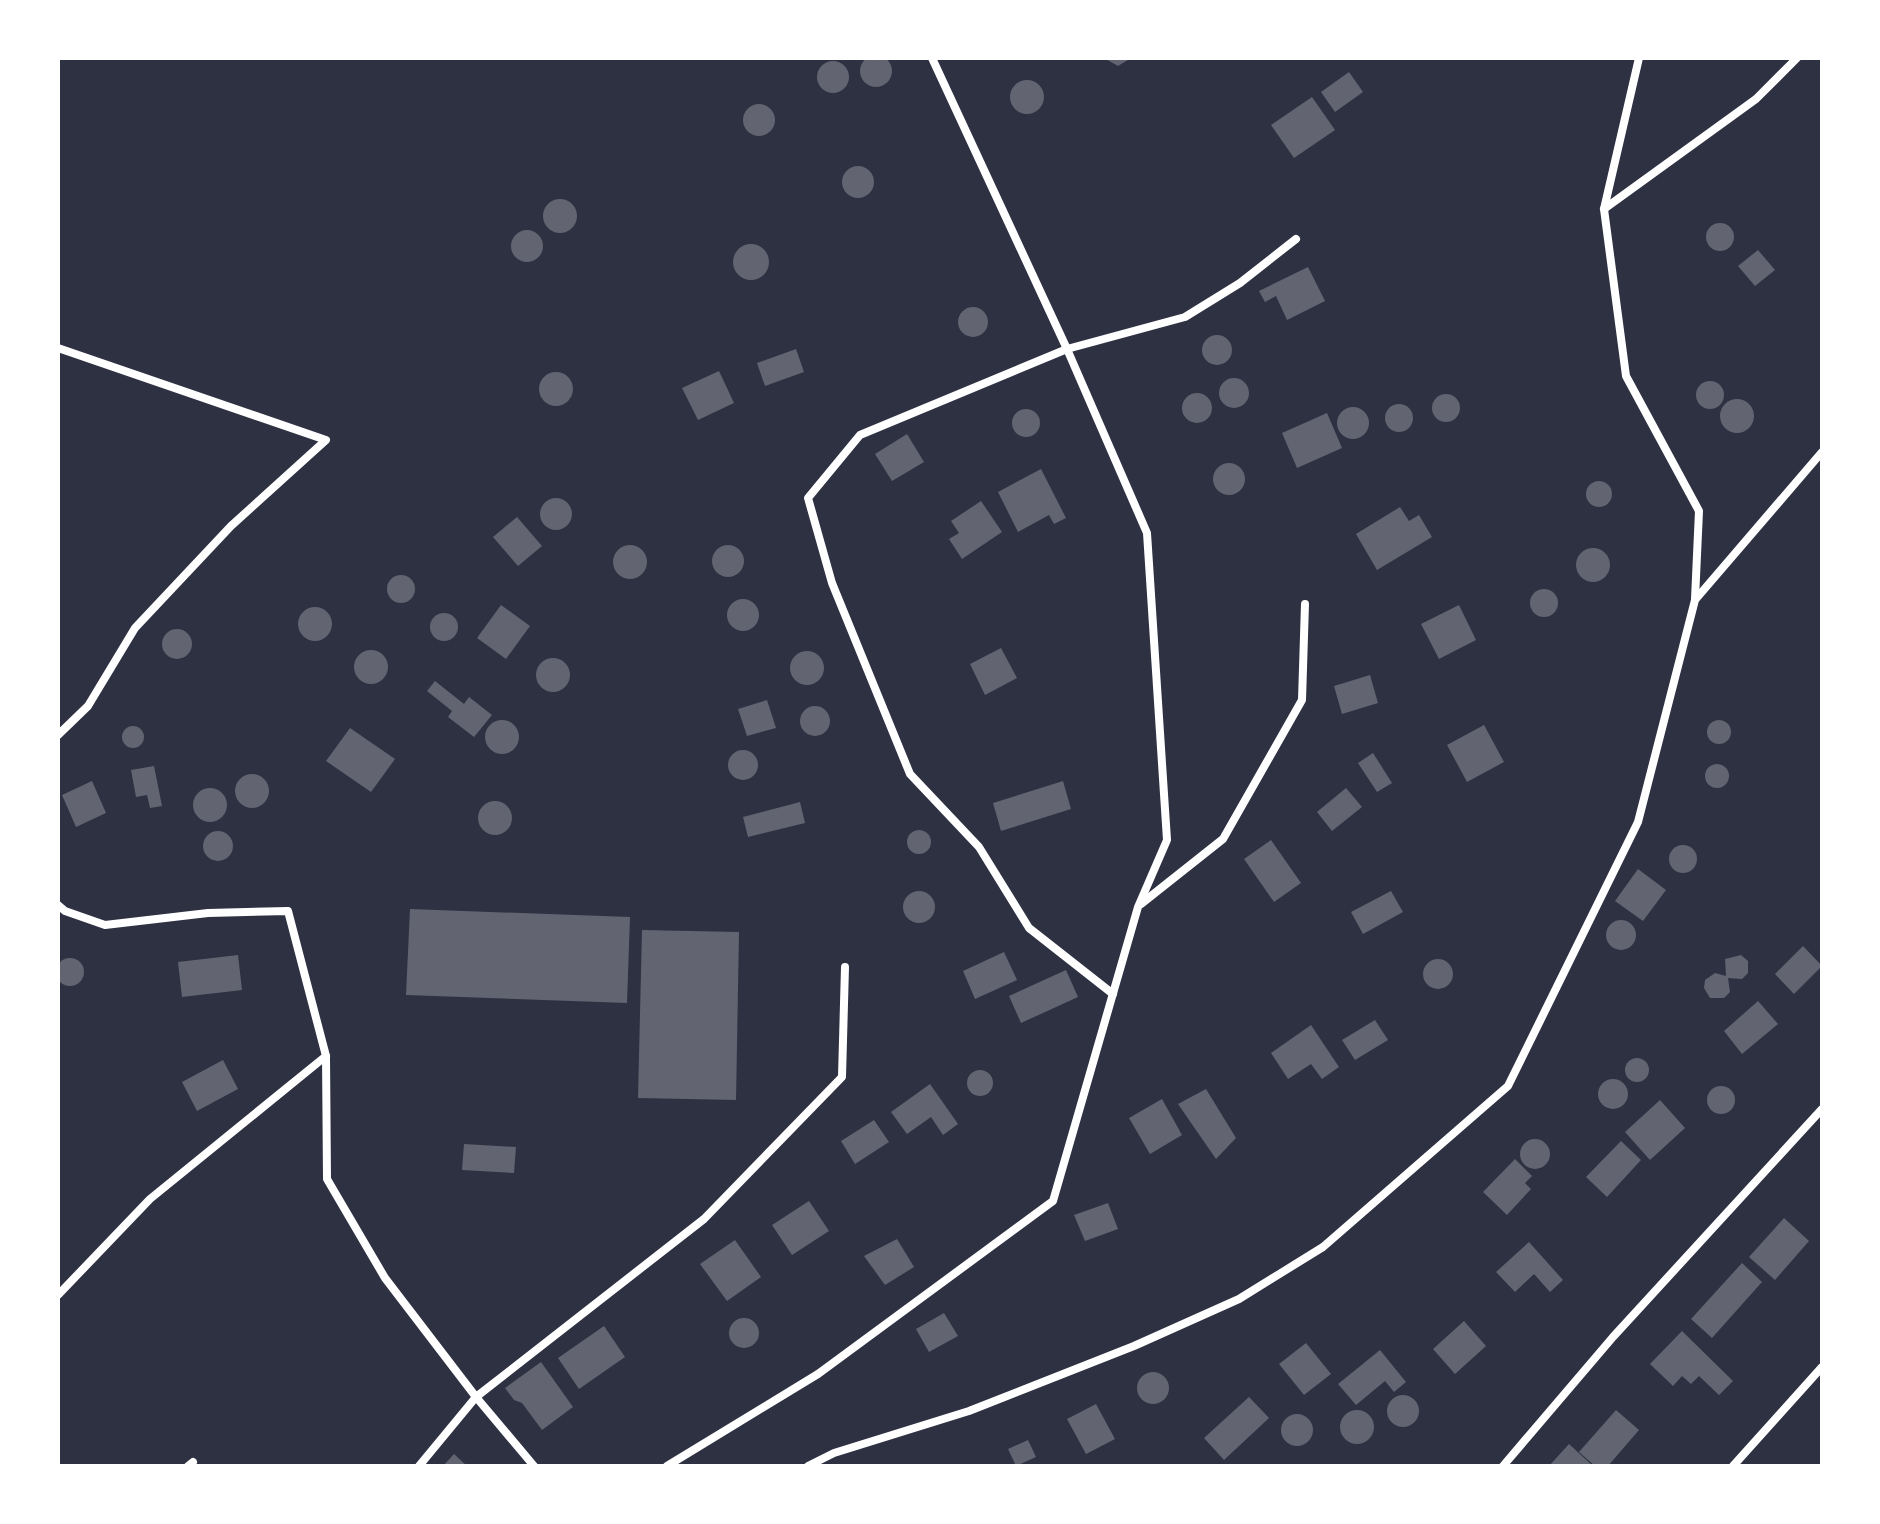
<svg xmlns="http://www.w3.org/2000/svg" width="1880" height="1524" viewBox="0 0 1880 1524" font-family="'PT Sans Narrow',sans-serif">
<rect width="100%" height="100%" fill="#2d3142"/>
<g fill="#626471">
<circle cx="876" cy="71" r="16"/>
<polygon points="1104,58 1131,58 1118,66"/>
<circle cx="833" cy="77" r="16"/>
<polygon points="1349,72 1363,92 1335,112 1321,92"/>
<circle cx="1027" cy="97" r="17"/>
<polygon points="1312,97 1335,130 1294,158 1271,125"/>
<circle cx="759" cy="120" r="16"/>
<circle cx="858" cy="182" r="16"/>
<circle cx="560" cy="216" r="17"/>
<circle cx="1720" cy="237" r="14"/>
<circle cx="527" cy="246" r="16"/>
<circle cx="751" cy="262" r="18"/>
<polygon points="1758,250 1775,270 1755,286 1738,266"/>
<polygon points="1308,267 1325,301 1287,320 1276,296 1265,302 1259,291"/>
<circle cx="973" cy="322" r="15"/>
<circle cx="1217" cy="350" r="15"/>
<polygon points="796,349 804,372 765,386 757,363"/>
<polygon points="719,371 734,403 698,420 682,388"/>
<circle cx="556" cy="389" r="17"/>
<circle cx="1234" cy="393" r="15"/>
<circle cx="1710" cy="395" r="14"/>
<circle cx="1197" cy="408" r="15"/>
<circle cx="1446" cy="408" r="14"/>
<circle cx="1737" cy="416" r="17"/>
<circle cx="1399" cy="418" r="14"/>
<circle cx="1353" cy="423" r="16"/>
<circle cx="1026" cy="423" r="14"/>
<polygon points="1327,413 1342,448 1297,468 1282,433"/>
<polygon points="907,434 924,462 892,481 875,454"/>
<circle cx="1229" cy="479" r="16"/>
<polygon points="1041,469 1066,518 1054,524 1049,515 1018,532 998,492"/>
<circle cx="1599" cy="494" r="13"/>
<circle cx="556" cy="514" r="16"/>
<polygon points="981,501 1002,532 962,559 949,539 959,533 951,521"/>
<polygon points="1400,507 1409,521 1419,515 1432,537 1377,570 1356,534"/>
<polygon points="517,517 542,546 518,566 493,537"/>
<circle cx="630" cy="562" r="17"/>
<circle cx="728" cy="561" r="16"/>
<circle cx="1593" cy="565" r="17"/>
<circle cx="401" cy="589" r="14"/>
<circle cx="1544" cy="603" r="14"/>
<circle cx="743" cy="615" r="16"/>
<polygon points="501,605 530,626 506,659 477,638"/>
<polygon points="1459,605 1476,640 1439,659 1421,624"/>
<circle cx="315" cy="624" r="17"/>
<circle cx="444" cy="627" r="14"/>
<circle cx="177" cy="644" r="15"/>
<polygon points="1001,648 1017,678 985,695 970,664"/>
<circle cx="371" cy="667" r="17"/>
<circle cx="807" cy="668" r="17"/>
<circle cx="553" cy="675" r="17"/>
<polygon points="1370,675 1378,703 1342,714 1334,686"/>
<polygon points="435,681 464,704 469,697 492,715 474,737 448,717 452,711 427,691"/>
<polygon points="767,700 776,728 747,736 738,709"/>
<circle cx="815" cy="721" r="15"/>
<circle cx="502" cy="737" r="17"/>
<circle cx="1719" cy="732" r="12"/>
<polygon points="1484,725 1504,762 1467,782 1447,745"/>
<circle cx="133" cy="737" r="11"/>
<polygon points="350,728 395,759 371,792 326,761"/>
<circle cx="743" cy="765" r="15"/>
<polygon points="1373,753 1392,783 1377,792 1358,763"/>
<circle cx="1717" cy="776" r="12"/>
<polygon points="154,766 162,806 150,808 147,795 136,797 131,770"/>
<circle cx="252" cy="791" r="17"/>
<polygon points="92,781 106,813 76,827 62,795"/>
<polygon points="1063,781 1071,809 1001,831 993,803"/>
<circle cx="210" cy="805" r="17"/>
<polygon points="1346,788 1362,807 1332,831 1317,812"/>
<circle cx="495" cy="818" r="17"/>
<polygon points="800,802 805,823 748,837 743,817"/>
<circle cx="919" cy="842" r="12"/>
<circle cx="218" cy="846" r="15"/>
<polygon points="1271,840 1301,883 1274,902 1244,859"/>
<circle cx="1683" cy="859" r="14"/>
<polygon points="1638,869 1666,890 1643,921 1615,901"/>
<polygon points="1391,891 1403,912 1363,934 1351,912"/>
<circle cx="919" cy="907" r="16"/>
<polygon points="410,909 630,917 627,1003 406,995"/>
<circle cx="1621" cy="935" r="15"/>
<polygon points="642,930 739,932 736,1100 638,1098"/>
<polygon points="1803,946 1822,966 1794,994 1775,974"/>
<polygon points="1004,952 1017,980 975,999 963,971"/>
<polygon points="238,955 242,990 182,997 178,962"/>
<polygon points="1741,955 1748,961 1748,973 1742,979 1728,978 1730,992 1724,998 1710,998 1704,988 1705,980 1715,973 1726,976 1725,959"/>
<circle cx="70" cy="972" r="14"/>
<circle cx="1438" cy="974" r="15"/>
<polygon points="1066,970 1078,997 1021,1023 1009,996"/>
<polygon points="1758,1001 1778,1024 1742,1054 1724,1031"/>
<polygon points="1375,1020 1388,1040 1355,1060 1342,1040"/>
<polygon points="1311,1025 1339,1067 1322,1079 1311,1064 1288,1079 1271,1053"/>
<circle cx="1637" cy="1070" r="12"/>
<polygon points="223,1060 238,1089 197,1111 182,1082"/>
<circle cx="980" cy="1083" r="13"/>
<circle cx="1613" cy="1094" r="15"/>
<polygon points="930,1084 958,1124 943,1135 931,1117 907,1134 891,1112"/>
<circle cx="1721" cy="1100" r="14"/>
<polygon points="1206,1089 1236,1138 1216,1159 1178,1104"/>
<polygon points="1162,1099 1182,1135 1150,1154 1129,1118"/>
<polygon points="1660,1100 1685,1128 1650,1160 1625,1132"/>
<polygon points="874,1120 889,1142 855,1164 841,1141"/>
<circle cx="1535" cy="1154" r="15"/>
<polygon points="1621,1141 1641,1160 1607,1197 1586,1177"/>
<polygon points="464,1144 516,1147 514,1173 462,1170"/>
<polygon points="1515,1159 1532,1176 1525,1183 1531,1189 1507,1215 1483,1192"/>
<polygon points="809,1201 829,1231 792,1255 772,1225"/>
<polygon points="1108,1203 1118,1229 1085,1241 1074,1215"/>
<polygon points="1784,1218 1809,1241 1775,1280 1749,1257"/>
<polygon points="897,1239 914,1267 885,1285 864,1256"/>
<polygon points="735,1240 761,1277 727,1301 700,1264"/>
<polygon points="1529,1242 1563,1280 1550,1292 1534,1274 1515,1292 1496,1272"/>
<polygon points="1742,1263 1762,1282 1712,1338 1691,1319"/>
<polygon points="944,1313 958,1336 929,1352 916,1329"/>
<circle cx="744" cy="1333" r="15"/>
<polygon points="1464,1321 1486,1346 1455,1374 1433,1349"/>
<polygon points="604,1326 625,1357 579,1389 558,1358"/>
<polygon points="1682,1331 1733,1381 1719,1395 1699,1376 1691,1384 1682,1376 1673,1386 1650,1364"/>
<polygon points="1306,1343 1331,1374 1304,1395 1279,1364"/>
<polygon points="1380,1350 1406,1382 1394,1392 1385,1381 1356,1405 1338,1384"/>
<polygon points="541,1362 573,1407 542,1430 522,1403 514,1400 505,1388"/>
<circle cx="1153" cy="1388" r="16"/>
<circle cx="1403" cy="1411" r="16"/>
<polygon points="1249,1397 1269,1418 1224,1460 1204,1438"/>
<polygon points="1096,1404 1115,1439 1086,1454 1067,1419"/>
<polygon points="1616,1410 1639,1430 1608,1466 1595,1466 1579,1452"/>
<circle cx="1357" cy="1427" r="17"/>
<circle cx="1297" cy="1430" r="16"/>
<polygon points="1028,1440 1036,1457 1016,1466 1008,1449"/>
<polygon points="1569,1444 1593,1466 1549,1466"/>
<polygon points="454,1454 467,1466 443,1466"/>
</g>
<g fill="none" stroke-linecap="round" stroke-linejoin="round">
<g stroke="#fff" stroke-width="8">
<polyline points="1639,58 1604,209 1626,376 1699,511 1695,599"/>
<polyline points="1604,209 1756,99 1797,58"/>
<polyline points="58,348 326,440 231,526 135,628 88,706 58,735"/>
<polyline points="1141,904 1223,839 1302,700 1305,604"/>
<polyline points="58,905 65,911 105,925 208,913 288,911 326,1056 327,1179 385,1278 476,1397 534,1466"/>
<polyline points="1113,994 1029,928 979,847 910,774 832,583 808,498 860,435 1067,349 1185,317 1240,283 1296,239"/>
<polyline points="58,1295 150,1199 326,1056"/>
<polyline points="188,1466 193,1462"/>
<polyline points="419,1466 476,1397 704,1219 842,1077 845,967"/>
<polyline points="667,1466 818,1374 1053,1201 1138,907 1167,840 1147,533 1067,349 932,58"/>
<polyline points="808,1466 834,1453 969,1411 1134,1346 1239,1299 1323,1247 1508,1086 1638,822 1695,600 1822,452"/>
<polyline points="1503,1466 1613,1337 1822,1109"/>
<polyline points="1733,1466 1822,1367"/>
</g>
</g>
<rect width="1880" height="1524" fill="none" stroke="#ffffff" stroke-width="120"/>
</svg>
